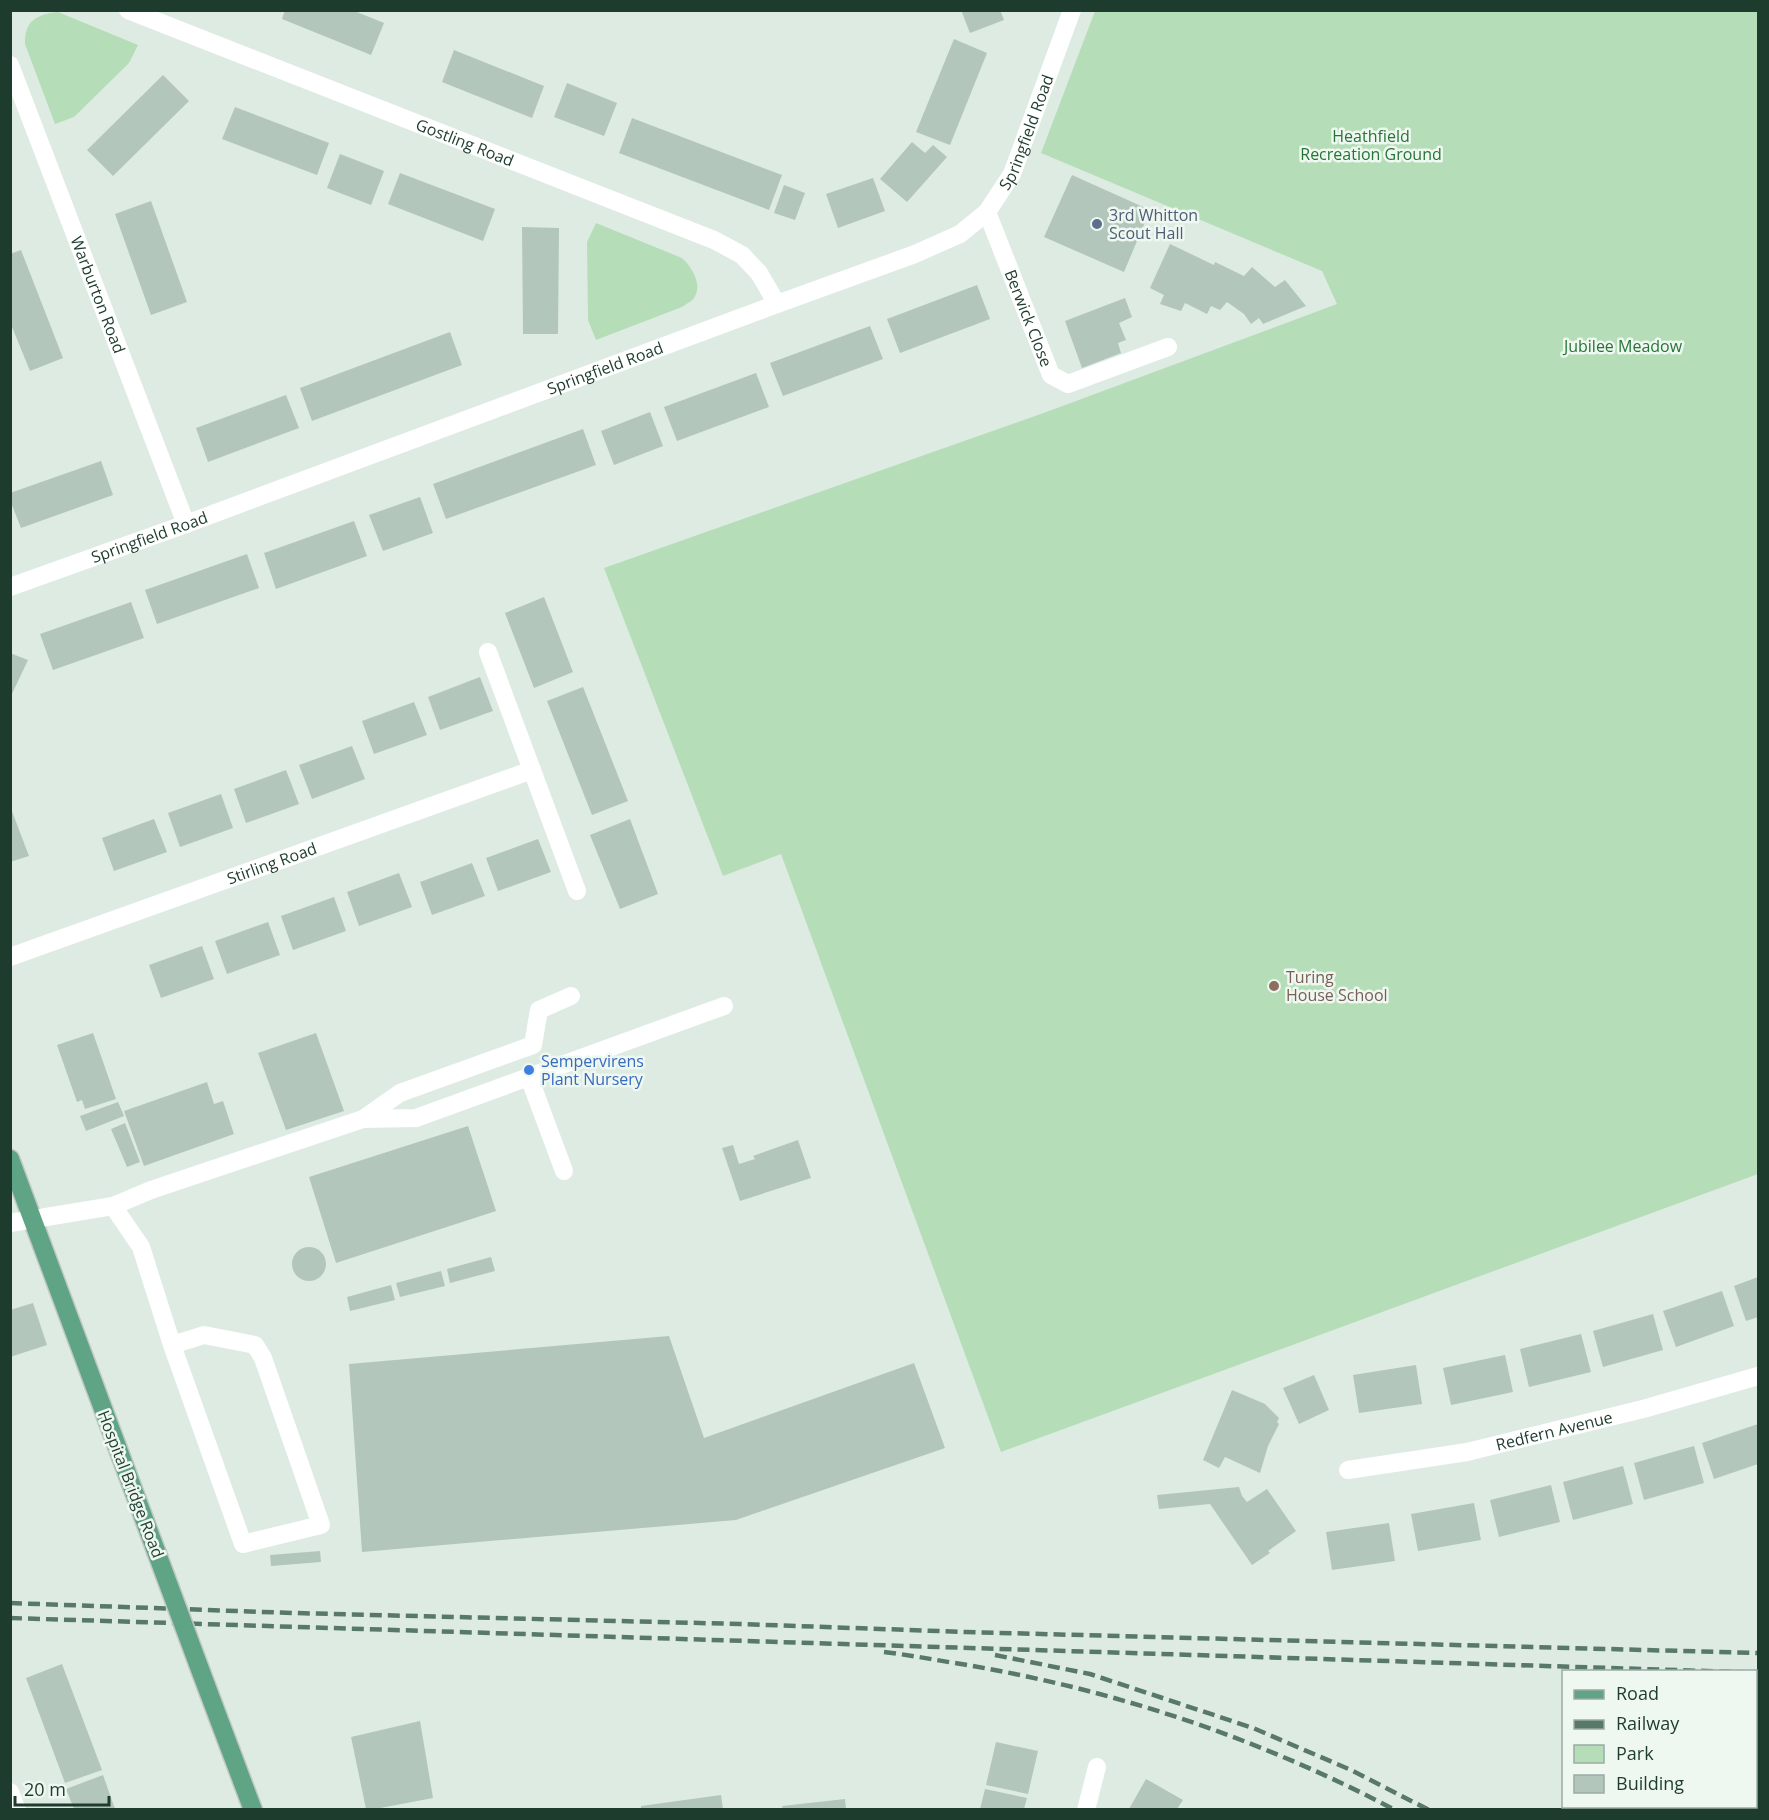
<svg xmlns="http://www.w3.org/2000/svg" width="1769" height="1820" viewBox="0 0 1769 1820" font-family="'Open Sans',sans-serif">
<rect width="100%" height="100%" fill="#deebe3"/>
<g fill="#b5deb8">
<polygon points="1095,11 1758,11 1758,1174 1001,1452 781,854 723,876 604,568 1049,411 1337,304 1322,271 1041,153"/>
<path d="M58,12L138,45L129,63L74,117L55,124L25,44C24,21 37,14 58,12Z"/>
<path d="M596,223L682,258C692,267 703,285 694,298C692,301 686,304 682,307L596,340L588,320L587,242Z"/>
</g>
<g fill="#b3c6bb">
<polygon points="285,10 352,10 384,23 371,55 282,19"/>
<polygon points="961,10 1000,10 1004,20 970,33"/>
<polygon points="954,39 987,53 950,145 916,132"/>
<polygon points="454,50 544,86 532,118 442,82"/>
<polygon points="163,75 189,101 113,176 87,150"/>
<polygon points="567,83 617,103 604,136 554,117"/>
<polygon points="235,107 329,143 317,175 222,139"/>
<polygon points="632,118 782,175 769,210 619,153"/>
<polygon points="912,142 925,153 933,145 947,157 907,202 880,179"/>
<polygon points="340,154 384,171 371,205 327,188"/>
<polygon points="400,173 495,209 483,241 388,204"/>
<polygon points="1072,175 1150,210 1124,272 1044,237"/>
<polygon points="873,178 885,211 838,228 826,194"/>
<polygon points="784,185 805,193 795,220 774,213"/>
<polygon points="151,201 187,302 151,315 115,214"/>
<polygon points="522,227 559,228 558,334 523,334"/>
<polygon points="1170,244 1214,265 1215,262 1244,276 1252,267 1275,287 1285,280 1306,306 1263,324 1259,318 1251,324 1244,314 1227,302 1220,310 1211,306 1207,314 1185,303 1181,311 1160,304 1164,295 1150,288"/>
<polygon points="21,250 63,358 30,371 10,322 10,254"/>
<polygon points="977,285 990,319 900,353 887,319"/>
<polygon points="1125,298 1132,317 1119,323 1126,340 1118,343 1121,353 1082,368 1065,321"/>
<polygon points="870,326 883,359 783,396 770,363"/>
<polygon points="450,332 462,365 312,421 300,388"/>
<polygon points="756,373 769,407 677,441 664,407"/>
<polygon points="286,395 299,428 208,462 196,428"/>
<polygon points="650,412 663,446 614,465 601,431"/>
<polygon points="583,429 596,465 446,519 433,484"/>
<polygon points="101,461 113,495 21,528 10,500 10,493"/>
<polygon points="420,497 433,533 383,551 369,515"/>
<polygon points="354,521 367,556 276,589 264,553"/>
<polygon points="247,554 259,588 157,624 145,590"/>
<polygon points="544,597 573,672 534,688 505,613"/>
<polygon points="131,602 144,638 53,670 40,634"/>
<polygon points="10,653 28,660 10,698"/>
<polygon points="480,677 493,711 440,730 428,697"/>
<polygon points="583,687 628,801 592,815 547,701"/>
<polygon points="414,702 427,735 374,754 362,721"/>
<polygon points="352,746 365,779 312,799 299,765"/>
<polygon points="286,770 299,804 246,823 234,789"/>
<polygon points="221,794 233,828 180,847 168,813"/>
<polygon points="10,806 29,856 10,862"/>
<polygon points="154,819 167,852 114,871 102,838"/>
<polygon points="630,819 658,894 620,909 590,835"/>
<polygon points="538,839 551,872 498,891 486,858"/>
<polygon points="472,863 485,896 432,915 420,882"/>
<polygon points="399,873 412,907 359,926 347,892"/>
<polygon points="334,897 346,931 293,950 281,916"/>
<polygon points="268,922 280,955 227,974 215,941"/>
<polygon points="202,946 214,979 161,998 149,965"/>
<polygon points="93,1033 116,1099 85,1109 82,1100 77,1102 57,1045"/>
<polygon points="316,1033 344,1111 286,1130 258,1053"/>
<polygon points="207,1082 214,1104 223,1101 234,1134 144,1166 124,1111"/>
<polygon points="118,1102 124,1116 86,1131 80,1116"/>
<polygon points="125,1123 140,1162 127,1167 111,1129"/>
<polygon points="468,1126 496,1211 336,1263 309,1177"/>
<polygon points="798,1140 811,1178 740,1201 722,1148 733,1145 739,1164 755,1159 753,1156"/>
<circle cx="309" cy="1264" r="17"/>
<polygon points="491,1257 495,1271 450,1283 447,1269"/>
<polygon points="441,1271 445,1286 400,1297 396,1283"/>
<polygon points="1758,1277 1758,1317 1746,1321 1734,1286"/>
<polygon points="391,1285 395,1300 350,1311 347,1297"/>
<polygon points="1722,1291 1734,1326 1676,1347 1663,1311"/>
<polygon points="33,1303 47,1345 10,1357 10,1310"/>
<polygon points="1653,1314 1663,1350 1603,1367 1593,1331"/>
<polygon points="1581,1334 1591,1372 1529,1387 1520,1349"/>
<polygon points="669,1336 704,1438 914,1363 945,1448 736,1520 362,1552 349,1364"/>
<polygon points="1505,1355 1513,1392 1451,1405 1443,1368"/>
<polygon points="1416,1365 1422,1404 1359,1413 1353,1375"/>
<polygon points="1314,1375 1329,1410 1299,1424 1283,1388"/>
<polygon points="1232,1390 1265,1404 1279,1418 1277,1422 1279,1424 1268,1446 1260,1473 1225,1457 1219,1468 1203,1460"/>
<polygon points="1758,1424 1758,1464 1714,1479 1702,1443"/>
<polygon points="1694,1446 1704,1483 1644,1500 1634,1463"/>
<polygon points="1623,1466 1633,1504 1573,1520 1563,1482"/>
<polygon points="1551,1485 1560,1522 1499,1537 1490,1500"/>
<polygon points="1239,1487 1242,1496 1247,1502 1267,1489 1296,1531 1268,1551 1270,1553 1252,1565 1210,1504 1159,1509 1157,1495"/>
<polygon points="1474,1503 1481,1540 1418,1551 1411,1514"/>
<polygon points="1389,1523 1395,1561 1332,1570 1326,1532"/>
<polygon points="320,1551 321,1562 271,1566 270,1555"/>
<polygon points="62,1664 102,1770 65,1783 26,1678"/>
<polygon points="420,1721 433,1798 375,1809 366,1809 351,1737"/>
<polygon points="996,1742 1038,1751 1028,1794 986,1785"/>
<rect x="1756" y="1758" width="2" height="47"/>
<polygon points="103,1775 115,1809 74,1809 66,1789"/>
<polygon points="1146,1779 1183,1800 1177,1809 1129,1809"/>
<polygon points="985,1789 1027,1798 1024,1809 980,1809"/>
<polygon points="721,1795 723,1809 641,1809 641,1806"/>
<polygon points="845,1799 846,1809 783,1809 782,1806"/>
</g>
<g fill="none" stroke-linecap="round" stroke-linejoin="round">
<defs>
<g id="major">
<polyline points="10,1159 156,1551"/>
<polyline points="201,1672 253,1810"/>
</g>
</defs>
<use href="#major" stroke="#c0c8c4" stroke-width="21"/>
<g stroke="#fff" stroke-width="18">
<path id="s1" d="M128,10L714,240L742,255L759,273L777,304"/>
<path id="s2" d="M10,65L186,524"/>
<path id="s3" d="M987,212L1051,375L1068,384L1168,347"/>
<path id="s4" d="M10,587L186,524L777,304L915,254L960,234L987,212L1012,174L1072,10"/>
<polyline points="488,652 577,891"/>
<path id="s5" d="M10,957L532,770"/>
<polyline points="529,1077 564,1171"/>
<polyline points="363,1119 416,1118 724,1006"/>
<polyline points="113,1206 141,1247 172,1345 243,1544 321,1525 263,1358 255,1345 204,1335 172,1345"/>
<polyline points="10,1223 113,1206 151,1190 363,1119 400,1093 533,1045 539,1010 571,996"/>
<path id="s6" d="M1348,1470L1467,1452L1643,1409L1758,1376"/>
<polyline points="10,1792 17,1810"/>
<polyline points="1086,1810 1097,1767"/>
</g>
<use href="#major" stroke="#5fa485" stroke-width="18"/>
<g stroke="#587869" stroke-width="4.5" stroke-dasharray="12 6" stroke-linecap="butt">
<polyline points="10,1603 293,1613 740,1624 966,1632 1758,1653"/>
<polyline points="10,1618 1738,1672"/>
<path d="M884,1652C910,1655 935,1660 961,1664C1112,1689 1259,1738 1395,1810"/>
<polyline points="995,1655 1090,1674 1253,1728 1351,1770 1429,1810"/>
<polyline points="1756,1672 1758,1672"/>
</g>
<defs>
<polyline id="major-bridge" points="156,1551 201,1672"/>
</defs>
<use href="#major-bridge" stroke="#c0c8c4" stroke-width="21" stroke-linecap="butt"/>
<use href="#major-bridge" stroke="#5fa485" stroke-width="18"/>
</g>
<circle fill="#5c6f8a" stroke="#eff7f1" stroke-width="2" cx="1097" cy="224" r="6"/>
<circle fill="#8d6e63" stroke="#eff7f1" stroke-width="2" cx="1274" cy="986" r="6"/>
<circle fill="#3f7fe0" stroke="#eff7f1" stroke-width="2" cx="529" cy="1070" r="6"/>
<g text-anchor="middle" stroke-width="5" stroke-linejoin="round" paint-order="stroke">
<g font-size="16" fill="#1e3c2e" stroke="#eff7f1">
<text dy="6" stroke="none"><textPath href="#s4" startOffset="1138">Springfield Road</textPath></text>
<text dy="6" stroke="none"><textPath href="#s1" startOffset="362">Gostling Road</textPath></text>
<text dy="6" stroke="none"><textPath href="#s2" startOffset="246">Warburton Road</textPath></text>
<text dy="6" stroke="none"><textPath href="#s3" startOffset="114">Berwick Close</textPath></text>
<text dy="6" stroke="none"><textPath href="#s4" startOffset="634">Springfield Road</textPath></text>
<text dy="6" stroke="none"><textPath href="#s4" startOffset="148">Springfield Road</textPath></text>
<text dy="6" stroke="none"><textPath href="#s5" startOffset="278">Stirling Road</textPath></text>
<text dy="6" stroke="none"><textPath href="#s6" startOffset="210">Redfern Avenue</textPath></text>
<text transform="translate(131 1484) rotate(69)" y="6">Hospital Bridge Road</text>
</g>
<g font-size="16" fill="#267536" stroke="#eff7f1">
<text x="1371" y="142">Heathfield<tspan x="1371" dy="18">Recreation Ground</tspan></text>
<text x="1623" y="352">Jubilee Meadow</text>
</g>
<g font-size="16" fill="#4e5e75" stroke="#eff7f1" text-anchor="start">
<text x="1109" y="221">3rd Whitton<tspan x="1109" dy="18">Scout Hall</tspan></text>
</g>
<g font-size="16" fill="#785e54" stroke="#eff7f1" text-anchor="start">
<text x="1286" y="983">Turing<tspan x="1286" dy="18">House School</tspan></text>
</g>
<g font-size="16" fill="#366cbe" stroke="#eff7f1" text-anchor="start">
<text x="541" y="1067">Sempervirens<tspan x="541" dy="18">Plant Nursery</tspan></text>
</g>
</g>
<rect width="1769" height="1820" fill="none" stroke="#1e3c2e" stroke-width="24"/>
<rect x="1562" y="1670" width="195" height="138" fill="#eff7f1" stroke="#9baca3" stroke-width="1.5"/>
<rect x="1574" y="1690" width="30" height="9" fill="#5fa485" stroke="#9baca3" stroke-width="1.5"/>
<text x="1616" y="1700" font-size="18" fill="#1e3c2e">Road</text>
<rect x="1574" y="1720" width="30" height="9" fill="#587869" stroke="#9baca3" stroke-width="1.5"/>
<text x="1616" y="1730" font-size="18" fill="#1e3c2e">Railway</text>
<rect x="1574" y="1745" width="30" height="18" fill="#b5deb8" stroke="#9baca3" stroke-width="1.5"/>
<text x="1616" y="1760" font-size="18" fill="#1e3c2e">Park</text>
<rect x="1574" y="1775" width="30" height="18" fill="#b3c6bb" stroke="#9baca3" stroke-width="1.5"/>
<text x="1616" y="1790" font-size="18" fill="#1e3c2e">Building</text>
<path d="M15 1796v9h94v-9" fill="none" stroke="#1e3c2e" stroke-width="3"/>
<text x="24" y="1796" font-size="18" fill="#1e3c2e" stroke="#eff7f1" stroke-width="4.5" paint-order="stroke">20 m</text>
</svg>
